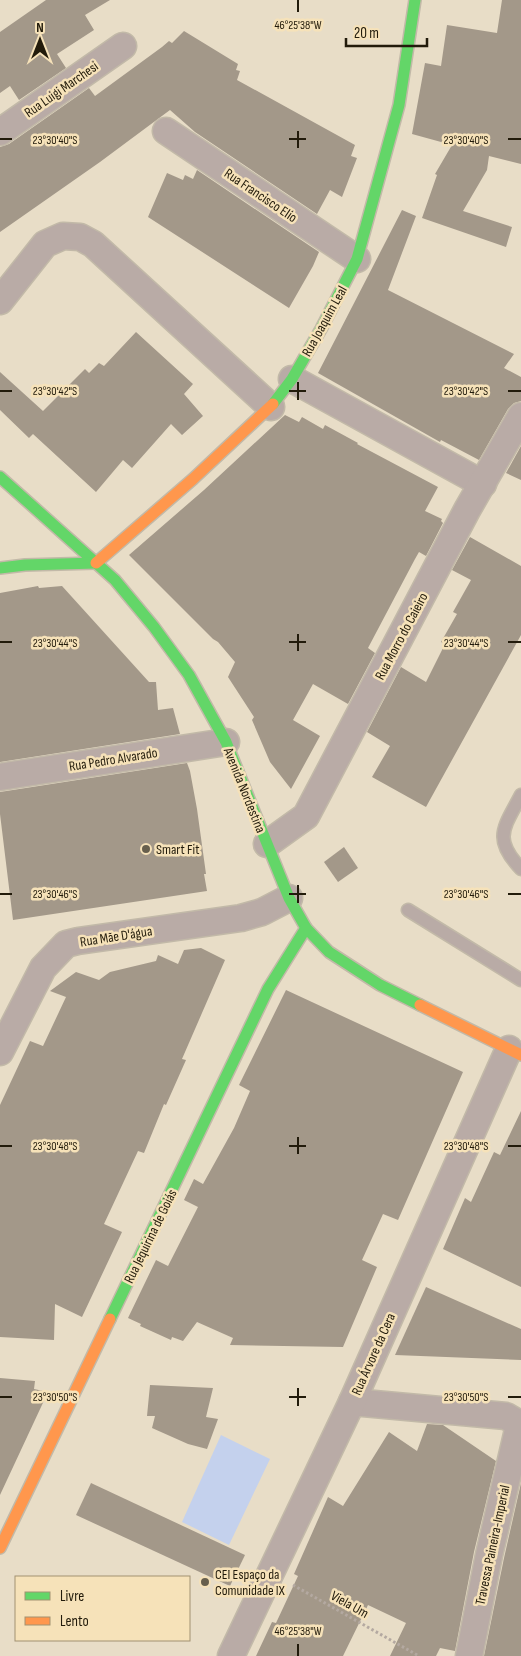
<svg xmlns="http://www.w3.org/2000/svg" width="521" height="1656" viewBox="0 0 521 1656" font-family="'Sofia Sans Condensed',sans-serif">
<rect width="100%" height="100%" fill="#e8ddc7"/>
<polygon fill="#c4d1ed" points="221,1435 270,1459 229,1545 182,1522"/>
<g fill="#a39889">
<polygon points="46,0 110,0 85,15 94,30 57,54 66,68 19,100 10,86 0,93 0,32"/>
<polygon points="502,0 521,0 521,164 489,156 487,170 463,211 512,227 506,247 422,218 437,175 435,174 452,145 412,134 425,63 441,66 447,25 497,33"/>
<polygon points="184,31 238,64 236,70 240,71 237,80 355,145 351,156 357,158 342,197 330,190 317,214 195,132 170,110 100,162 0,232 0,147 9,144 89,88 95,96 162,47 169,41 172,43"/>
<polygon points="197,170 319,252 313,266 289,308 148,217 167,173 183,180 185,175 193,179"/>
<polygon points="402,210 416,216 388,290 514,354 504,368 521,377 521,401 514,403 508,409 479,460 441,440 440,442 318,373"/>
<polygon points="136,332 193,384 184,394 203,416 182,435 171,424 132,468 123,460 96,492 33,434 29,438 0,410 0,372 43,411 85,369 89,373 99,363 104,366"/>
<polygon points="285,415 299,422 302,417 323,429 325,425 358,443 357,444 438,487 425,511 442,519 441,521 443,523 426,556 419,552 415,559 368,648 375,653 348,704 313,684 293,720 320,736 291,789 270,762 252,720 254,717 228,677 235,662 218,642 213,639 129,555 204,490"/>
<polygon points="521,446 521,480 506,473"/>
<polygon points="470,537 521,566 521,635 426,807 372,777 390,746 367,732 401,667 426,682 445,644 441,642 457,614 453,612 471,580 452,570"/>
<polygon points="38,586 39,588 62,586 149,682 156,682 158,710 173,708 180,734 0,762 0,593"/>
<polygon points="187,763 190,771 197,809 206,874 204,874 207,891 13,920 0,814 0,792"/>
<polygon points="344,847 358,868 338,882 324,862"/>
<polygon points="201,948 225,960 182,1059 186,1060 166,1105 164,1104 144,1153 138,1151 104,1224 122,1232 82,1317 55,1304 54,1340 0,1337 0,1105 30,1041 43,1046 66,997 50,991 76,972 99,980 110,972 156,961 158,955 178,964 184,950"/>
<polygon points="286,990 463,1072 398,1220 383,1214 362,1260 377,1267 343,1347 230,1345 233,1338 197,1322 183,1341 172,1337 171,1340 140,1326 141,1324 128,1318 156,1260 168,1266 198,1207 184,1200 194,1179 203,1184 234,1128 250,1091 239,1085"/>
<polygon points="521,1111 521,1287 443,1249 465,1198 471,1202 494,1152 500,1155"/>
<polygon points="426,1287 521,1329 521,1360 395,1355"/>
<polygon points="0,1378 35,1381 34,1389 48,1392 0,1495"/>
<polygon points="150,1385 213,1388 206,1417 218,1419 207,1449 188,1444 152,1428 155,1416 147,1416"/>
<polygon points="427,1424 443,1425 496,1461 474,1552 455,1651 440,1648 436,1656 390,1656 406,1623 368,1605 343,1656 256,1656 272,1622 276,1623 298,1576 294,1574 328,1497 343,1506 389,1432 417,1451"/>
<polygon points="91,1483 245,1555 230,1586 76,1515"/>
<polygon points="521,1483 521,1656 484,1656 504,1558"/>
</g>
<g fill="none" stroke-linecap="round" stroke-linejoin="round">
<defs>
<g id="lane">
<path d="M521,795C504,828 492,838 521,869"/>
<polyline points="408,910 521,980"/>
</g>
<g id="street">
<polyline points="166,131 357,259"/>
<polyline points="0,132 123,46"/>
<polyline points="0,301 45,244 63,236 80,237 93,244 271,407"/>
<polyline points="292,379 483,484"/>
<polyline points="0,777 226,742"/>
<polyline points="267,844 306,816 467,510 521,416"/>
<polyline points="0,1052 43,968 66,944 78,941 241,918 262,912 289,898"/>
<polyline points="352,1402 506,1416 518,1423 518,1430 489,1555 469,1656"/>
<polyline points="231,1656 352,1402 509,1049"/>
</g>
<g id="fast">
<polyline points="273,404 292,379 321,329 357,259 399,105 415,0"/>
<polyline points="0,477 115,580 154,627 189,675 226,742 289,898 306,928 329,952 380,985 420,1005"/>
<polyline points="0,568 25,565 96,563"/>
<polyline points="110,1319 268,989 306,928"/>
</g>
<g id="slow">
<polyline points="96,563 193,479 273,404"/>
<polyline points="420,1005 521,1055"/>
<polyline points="0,1548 110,1319"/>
</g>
</defs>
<use href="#lane" stroke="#c2b9a8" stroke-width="15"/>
<use href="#street" stroke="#c2b9a8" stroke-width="29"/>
<use href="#fast" stroke="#c2b9a8" stroke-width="14"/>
<use href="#slow" stroke="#c2b9a8" stroke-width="14"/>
<polyline stroke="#b4a9a1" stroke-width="3" stroke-dasharray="2.5 2.5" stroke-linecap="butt" points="293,1585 419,1656"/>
<use href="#lane" stroke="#b9aba6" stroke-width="12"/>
<use href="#street" stroke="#b9aba6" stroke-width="26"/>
<use href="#fast" stroke="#63d668" stroke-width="11"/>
<use href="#slow" stroke="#ff974d" stroke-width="11"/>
</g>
<path fill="none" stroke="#221b0b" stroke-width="2" d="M298,0V12M298,131V148M0,139H12M289,139H306M508,139H521M298,382V400M0,391H12M289,391H306M508,391H521M298,634V651M0,642H12M289,642H306M508,642H521M298,885V903M0,894H12M289,894H306M508,894H521M298,1137V1154M0,1146H12M289,1146H306M508,1146H521M298,1388V1406M0,1397H12M289,1397H306M508,1397H521M298,1644V1656"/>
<g fill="#675f4d" stroke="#f6e2b9" stroke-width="2">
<circle cx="146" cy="849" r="5"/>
<circle cx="205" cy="1582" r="5"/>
</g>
<g text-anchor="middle" stroke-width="5" stroke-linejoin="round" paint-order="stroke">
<g font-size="14" fill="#221b0b" stroke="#f6e2b9">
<text transform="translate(61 89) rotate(-35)" y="5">Rua Luigi Marchesi</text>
<text transform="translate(261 195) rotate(34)" y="5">Rua Francisco Elio</text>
<text transform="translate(324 321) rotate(-61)" y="5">Rua Joaquim Leal</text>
<text transform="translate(401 636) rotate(-62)" y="5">Rua Morro do Caieiro</text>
<text transform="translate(113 759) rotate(-9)" y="5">Rua Pedro Alvarado</text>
<text transform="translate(245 790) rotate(68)" y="5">Avenida Nordestina</text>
<text transform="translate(116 936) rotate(-9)" y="5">Rua Mãe D'água</text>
<text transform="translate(150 1236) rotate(-64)" y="5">Rua Jequirina de Goiás</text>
<text transform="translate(373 1354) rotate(-66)" y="5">Rua Árvore da Cera</text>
<text transform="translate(492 1545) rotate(-78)" y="5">Travessa Paineira-Imperial</text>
<text transform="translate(350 1604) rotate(29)" y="5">Viela Um</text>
</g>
<g font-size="14" fill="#221b0b" stroke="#f6e2b9" text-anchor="start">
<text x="156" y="854">Smart Fit</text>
<text x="215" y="1579">CEI Espaço da<tspan x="215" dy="16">Comunidade IX</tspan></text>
</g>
</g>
<g font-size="12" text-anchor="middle" fill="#221b0b" stroke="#f6e2b9" stroke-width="5" stroke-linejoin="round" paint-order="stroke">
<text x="298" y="29">46°25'38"W</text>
<text x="55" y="144">23°30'40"S</text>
<text x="466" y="144">23°30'40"S</text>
<text x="55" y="395">23°30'42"S</text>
<text x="466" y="395">23°30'42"S</text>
<text x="55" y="647">23°30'44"S</text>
<text x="466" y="647">23°30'44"S</text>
<text x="55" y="898">23°30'46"S</text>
<text x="466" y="898">23°30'46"S</text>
<text x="55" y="1150">23°30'48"S</text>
<text x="466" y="1150">23°30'48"S</text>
<text x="55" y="1401">23°30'50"S</text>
<text x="466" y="1401">23°30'50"S</text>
<text x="298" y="1635">46°25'38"W</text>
</g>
<rect x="15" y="1576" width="175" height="65" fill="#f6e2b9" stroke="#a19273"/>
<rect x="25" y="1592" width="25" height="8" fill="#63d668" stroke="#a19273"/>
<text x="60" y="1601" font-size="15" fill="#221b0b">Livre</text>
<rect x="25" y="1617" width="25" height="8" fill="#ff974d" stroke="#a19273"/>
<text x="60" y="1626" font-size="15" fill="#221b0b">Lento</text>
<g transform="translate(40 40)" stroke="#f6e2b9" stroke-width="4" paint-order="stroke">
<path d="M0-4L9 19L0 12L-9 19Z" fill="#221b0b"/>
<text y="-8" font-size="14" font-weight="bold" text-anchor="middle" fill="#221b0b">N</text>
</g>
<path d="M346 38v8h81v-8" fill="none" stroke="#221b0b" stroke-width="2.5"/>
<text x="354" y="38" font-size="15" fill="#221b0b" stroke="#f6e2b9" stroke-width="4" paint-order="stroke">20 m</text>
</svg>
